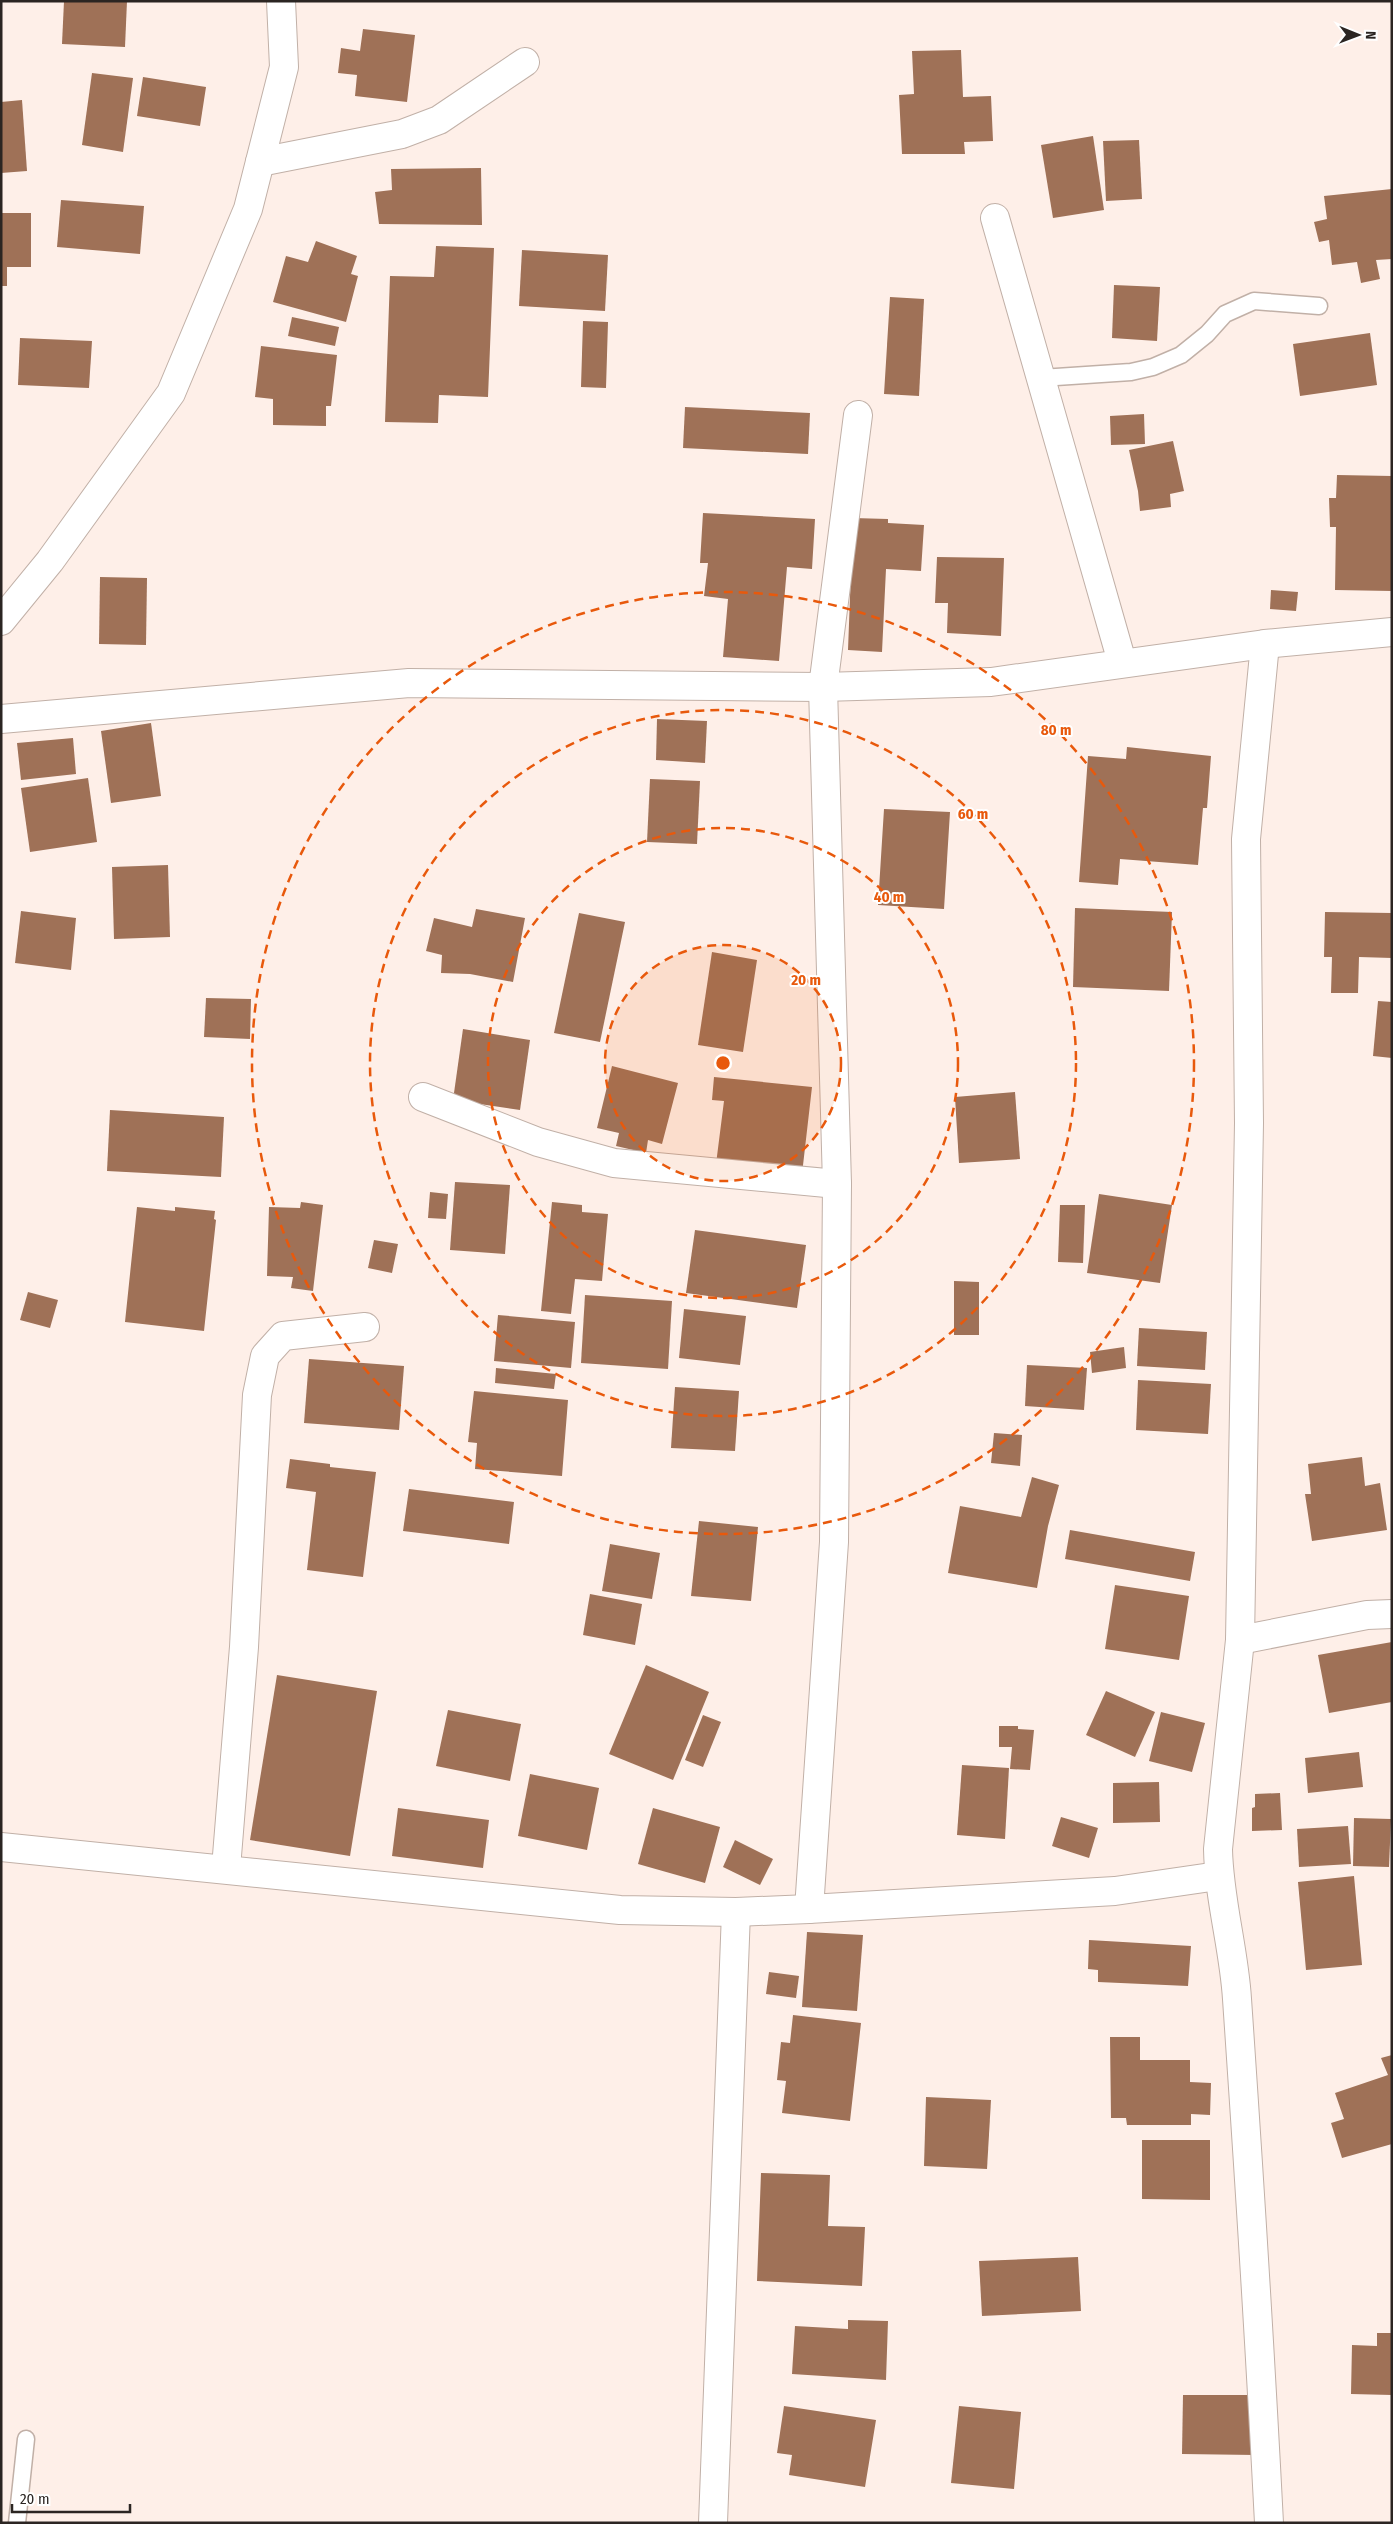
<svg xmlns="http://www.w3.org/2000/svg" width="1393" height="2524" viewBox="0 0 1393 2524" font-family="'Fira Sans Condensed',sans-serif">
<rect width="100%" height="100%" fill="#feefe8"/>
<g fill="#9f7157">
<polygon points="64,1 127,1 125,47 62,44"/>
<polygon points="363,29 415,35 407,102 355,96 357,75 338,73 341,48 360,51"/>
<polygon points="961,50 963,97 991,96 993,141 964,142 965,154 902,154 899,95 914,94 912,51"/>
<polygon points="92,73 133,78 123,152 82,145"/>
<polygon points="143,77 206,87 200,126 137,116"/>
<polygon points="22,100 27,171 1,173 1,102"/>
<polygon points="1093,136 1104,210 1053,218 1041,145"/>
<polygon points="1139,140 1142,199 1106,201 1103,141"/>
<polygon points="481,168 482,225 379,224 375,192 392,190 391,169"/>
<polygon points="1392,189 1392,259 1376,260 1380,279 1361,283 1357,262 1332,265 1329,240 1319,242 1314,222 1327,219 1324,196"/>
<polygon points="61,200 144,206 140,254 57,247"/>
<polygon points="1,213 31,213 31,267 7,267 7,286 1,286"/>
<polygon points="316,241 357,256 351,274 358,276 346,322 273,302 286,256 308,262"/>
<polygon points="436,246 494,248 488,397 439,395 438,423 385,422 390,276 434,277"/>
<polygon points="522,250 608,255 605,311 519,306"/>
<polygon points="1114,285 1160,287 1157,341 1112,338"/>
<polygon points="890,297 924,299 919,396 884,394"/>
<polygon points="292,317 339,327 335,346 288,336"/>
<polygon points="583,321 608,322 606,388 581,387"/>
<polygon points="1370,333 1377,385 1300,396 1293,344"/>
<polygon points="20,338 92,341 89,388 18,385"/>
<polygon points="261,346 337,355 331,406 326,406 326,426 273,425 273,399 255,397"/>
<polygon points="685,407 810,413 808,454 683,448"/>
<polygon points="1144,414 1145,444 1111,445 1110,416"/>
<polygon points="1173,441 1184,491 1170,494 1171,507 1140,511 1138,491 1129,450"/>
<polygon points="1337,475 1392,476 1392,591 1335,590 1336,527 1330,527 1329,498 1336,498"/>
<polygon points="703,513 815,519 812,569 787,567 779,661 723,657 728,599 704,596 708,563 700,563"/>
<polygon points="853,518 888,519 888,523 924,525 921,571 886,569 882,652 848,650"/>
<polygon points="937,557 1004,558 1001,636 947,633 948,603 935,603"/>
<polygon points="100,577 147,578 146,645 99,644"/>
<polygon points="1271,590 1298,592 1296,611 1270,609"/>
<polygon points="657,719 707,721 705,763 656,760"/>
<polygon points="151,723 161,796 111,803 101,731"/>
<polygon points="73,738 76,774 21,780 17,743"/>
<polygon points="1127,747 1211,756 1207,808 1203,808 1198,865 1120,859 1118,885 1079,882 1088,756 1126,759"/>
<polygon points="88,778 97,842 30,852 21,788"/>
<polygon points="650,779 700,781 697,844 647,842"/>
<polygon points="884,809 950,812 944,909 878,905"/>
<polygon points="168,865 170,937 114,939 112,867"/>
<polygon points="1075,908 1172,912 1169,991 1073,987"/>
<polygon points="476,909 525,918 513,982 470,974 441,973 442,955 426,951 434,918 472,927"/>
<polygon points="21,911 76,918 71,970 15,963"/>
<polygon points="1325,912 1392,913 1392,958 1359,957 1358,993 1331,993 1332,957 1324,957"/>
<polygon points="579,913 625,922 600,1042 554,1033"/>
<polygon points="712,952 757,960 743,1052 698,1045"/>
<polygon points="206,998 251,999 250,1039 204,1037"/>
<polygon points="1378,1001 1392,1002 1392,1058 1373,1056"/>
<polygon points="463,1029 530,1040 520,1110 453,1100"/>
<polygon points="612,1066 678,1083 662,1144 648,1140 646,1153 616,1146 619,1133 597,1128"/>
<polygon points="714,1077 812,1087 802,1174 716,1164 724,1101 712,1100"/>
<polygon points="1015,1092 1020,1159 959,1163 955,1097"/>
<polygon points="110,1110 224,1117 221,1177 107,1171"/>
<polygon points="455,1182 510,1185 505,1254 450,1250"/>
<polygon points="430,1192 448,1194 446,1219 428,1218"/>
<polygon points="1099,1194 1172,1205 1160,1283 1087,1273"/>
<polygon points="301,1202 323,1205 313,1291 291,1288 293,1277 267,1276 269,1207 300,1208"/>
<polygon points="552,1202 582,1205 582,1212 608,1214 602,1281 575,1279 571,1314 541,1311"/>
<polygon points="1060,1205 1085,1205 1083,1263 1058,1262"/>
<polygon points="137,1207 175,1211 175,1207 215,1211 214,1219 216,1220 204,1331 125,1322"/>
<polygon points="695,1230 806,1245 797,1308 686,1293"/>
<polygon points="374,1240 398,1244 392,1273 368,1268"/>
<polygon points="954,1281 979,1282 979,1335 954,1335"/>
<polygon points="28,1292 58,1300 50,1328 20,1320"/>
<polygon points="585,1295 672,1301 668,1369 581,1363"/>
<polygon points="684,1309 746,1316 740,1365 679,1358"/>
<polygon points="498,1315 575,1322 571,1368 494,1361"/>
<polygon points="1139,1328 1207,1332 1205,1370 1137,1366"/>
<polygon points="1124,1347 1126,1368 1092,1373 1090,1352"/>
<polygon points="309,1359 404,1366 399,1430 304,1423"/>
<polygon points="1027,1365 1087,1368 1084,1410 1025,1406"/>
<polygon points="496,1368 556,1374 554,1389 495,1383"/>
<polygon points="1138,1380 1211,1384 1208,1434 1136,1430"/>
<polygon points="675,1387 739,1391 735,1451 671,1448"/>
<polygon points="474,1391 568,1400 562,1476 475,1469 477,1443 468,1442"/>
<polygon points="994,1433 1022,1435 1020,1466 991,1463"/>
<polygon points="1362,1457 1365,1486 1380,1483 1387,1530 1312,1541 1305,1494 1311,1494 1308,1464"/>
<polygon points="290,1459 330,1464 330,1467 376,1472 363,1577 307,1570 316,1492 286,1488"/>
<polygon points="1032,1477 1059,1485 1048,1526 1037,1588 948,1573 960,1506 1021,1517"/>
<polygon points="409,1489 514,1502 509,1544 403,1531"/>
<polygon points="699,1521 758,1527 751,1601 691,1596"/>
<polygon points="1070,1530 1195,1552 1190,1581 1065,1559"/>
<polygon points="610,1544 660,1553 652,1599 602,1591"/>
<polygon points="1115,1585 1189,1596 1179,1660 1105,1649"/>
<polygon points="590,1594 642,1604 635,1645 583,1635"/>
<polygon points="1392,1642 1392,1702 1329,1713 1318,1655"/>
<polygon points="646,1665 709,1692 673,1780 609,1754"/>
<polygon points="277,1675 377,1691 350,1856 250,1840"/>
<polygon points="1106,1691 1155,1712 1135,1757 1086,1735"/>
<polygon points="448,1710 521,1724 510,1781 436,1766"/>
<polygon points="1161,1712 1205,1723 1192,1772 1149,1761"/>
<polygon points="703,1715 721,1722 703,1767 685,1760"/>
<polygon points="999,1726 1018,1726 1018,1729 1034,1730 1030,1770 1010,1769 1012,1747 999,1747"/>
<polygon points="1359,1752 1363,1787 1308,1793 1305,1758"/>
<polygon points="962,1765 1009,1768 1005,1839 957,1835"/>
<polygon points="530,1774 599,1788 587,1850 518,1836"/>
<polygon points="1159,1782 1160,1822 1113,1823 1113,1783"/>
<polygon points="1280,1793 1282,1830 1252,1831 1252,1808 1255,1807 1255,1794"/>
<polygon points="398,1808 489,1820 483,1868 392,1856"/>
<polygon points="653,1808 720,1827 705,1883 638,1864"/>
<polygon points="1061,1817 1098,1828 1089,1858 1052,1846"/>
<polygon points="1354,1818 1391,1819 1389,1867 1353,1866"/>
<polygon points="1348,1826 1351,1864 1299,1867 1297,1829"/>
<polygon points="735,1840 773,1859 760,1885 723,1867"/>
<polygon points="1354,1876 1362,1965 1306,1970 1298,1882"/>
<polygon points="807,1932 863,1935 857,2011 802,2007"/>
<polygon points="1089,1940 1191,1946 1188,1986 1098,1982 1098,1970 1088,1969"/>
<polygon points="769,1972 799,1976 796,1998 766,1994"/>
<polygon points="793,2015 861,2023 850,2121 782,2113 786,2081 777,2080 781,2042 790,2043"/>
<polygon points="1110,2037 1140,2037 1140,2060 1190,2060 1190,2082 1211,2083 1210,2115 1191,2114 1191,2125 1127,2125 1126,2118 1111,2118"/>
<polygon points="1392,2055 1392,2144 1342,2158 1331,2123 1344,2119 1335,2093 1388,2075 1381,2058"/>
<polygon points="926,2097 991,2100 987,2169 924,2166"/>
<polygon points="1142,2140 1210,2140 1210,2200 1142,2199"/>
<polygon points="761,2173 830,2175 828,2226 865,2227 862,2286 757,2281"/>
<polygon points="1078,2257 1081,2311 982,2316 979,2261"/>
<polygon points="848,2320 888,2321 886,2380 792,2374 795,2326 848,2329"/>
<polygon points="1377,2333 1392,2333 1392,2395 1351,2394 1352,2345 1377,2346"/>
<polygon points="1183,2395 1256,2395 1255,2455 1182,2454"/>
<polygon points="784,2406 876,2420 865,2487 789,2475 792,2455 777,2453"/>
<polygon points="959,2406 1021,2412 1014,2489 951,2483"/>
</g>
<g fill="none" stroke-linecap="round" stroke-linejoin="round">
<defs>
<g id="service">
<polyline points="1041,378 1131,372 1153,367 1181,355 1207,334 1225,314 1254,301 1319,306"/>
<polyline points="17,2523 26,2439"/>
</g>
<g id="minor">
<polyline points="260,162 402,134 439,120 525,62"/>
<polyline points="995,218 1122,662"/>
<polyline points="1,621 50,561 171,393 248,209 284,67 281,1"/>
<path d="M1265,644L1246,839L1249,1123L1240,1640L1218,1849C1219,1900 1234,1949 1237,1999C1249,2173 1260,2348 1269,2523"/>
<polyline points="1,719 409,683 823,687 991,682 1265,644 1392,632"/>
<polyline points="423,1097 538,1142 614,1163 837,1184"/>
<polyline points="1240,1640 1367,1615 1392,1614"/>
<polyline points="1,1847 620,1910 736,1912 809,1909 1115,1891 1218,1876"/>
<polyline points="226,1868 244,1647 257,1395 265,1356 283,1336 365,1327"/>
<polyline points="809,1909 834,1542 837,1184 823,687 858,415"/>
<polyline points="713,2523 736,1912"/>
</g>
</defs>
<use href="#service" stroke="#c1b0a7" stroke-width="19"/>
<use href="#minor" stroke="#c1b0a7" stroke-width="30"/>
<use href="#service" stroke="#fff" stroke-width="16"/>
<use href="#minor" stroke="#fff" stroke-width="28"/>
</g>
<circle cx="723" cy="1063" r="118" fill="#e8590c" fill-opacity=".12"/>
<g fill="none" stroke="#e8590c" stroke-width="2.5" stroke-dasharray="9 6">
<circle cx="723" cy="1063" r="118"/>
<circle cx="723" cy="1063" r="235"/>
<circle cx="723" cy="1063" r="353"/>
<circle cx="723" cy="1063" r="471"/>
</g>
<circle cx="723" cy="1063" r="8" fill="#e8590c" stroke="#fff" stroke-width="2.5"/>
<g font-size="15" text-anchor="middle" font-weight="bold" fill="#e8590c" stroke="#fff" stroke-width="4" stroke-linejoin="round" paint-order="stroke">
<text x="1056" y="735">80 m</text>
<text x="973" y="819">60 m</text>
<text x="889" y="902">40 m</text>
<text x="806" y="985">20 m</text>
</g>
<rect width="1393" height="2524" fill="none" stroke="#2b2522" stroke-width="5"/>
<g transform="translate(1358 35) rotate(91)" stroke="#ffffff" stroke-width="4" paint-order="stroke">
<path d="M0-4L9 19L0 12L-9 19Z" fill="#2b2522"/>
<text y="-8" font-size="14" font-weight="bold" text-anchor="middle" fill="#2b2522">N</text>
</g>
<path d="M12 2504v8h118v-8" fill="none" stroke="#2b2522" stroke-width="2.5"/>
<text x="20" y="2504" font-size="15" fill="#2b2522" stroke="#ffffff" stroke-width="4" paint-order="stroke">20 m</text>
</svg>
